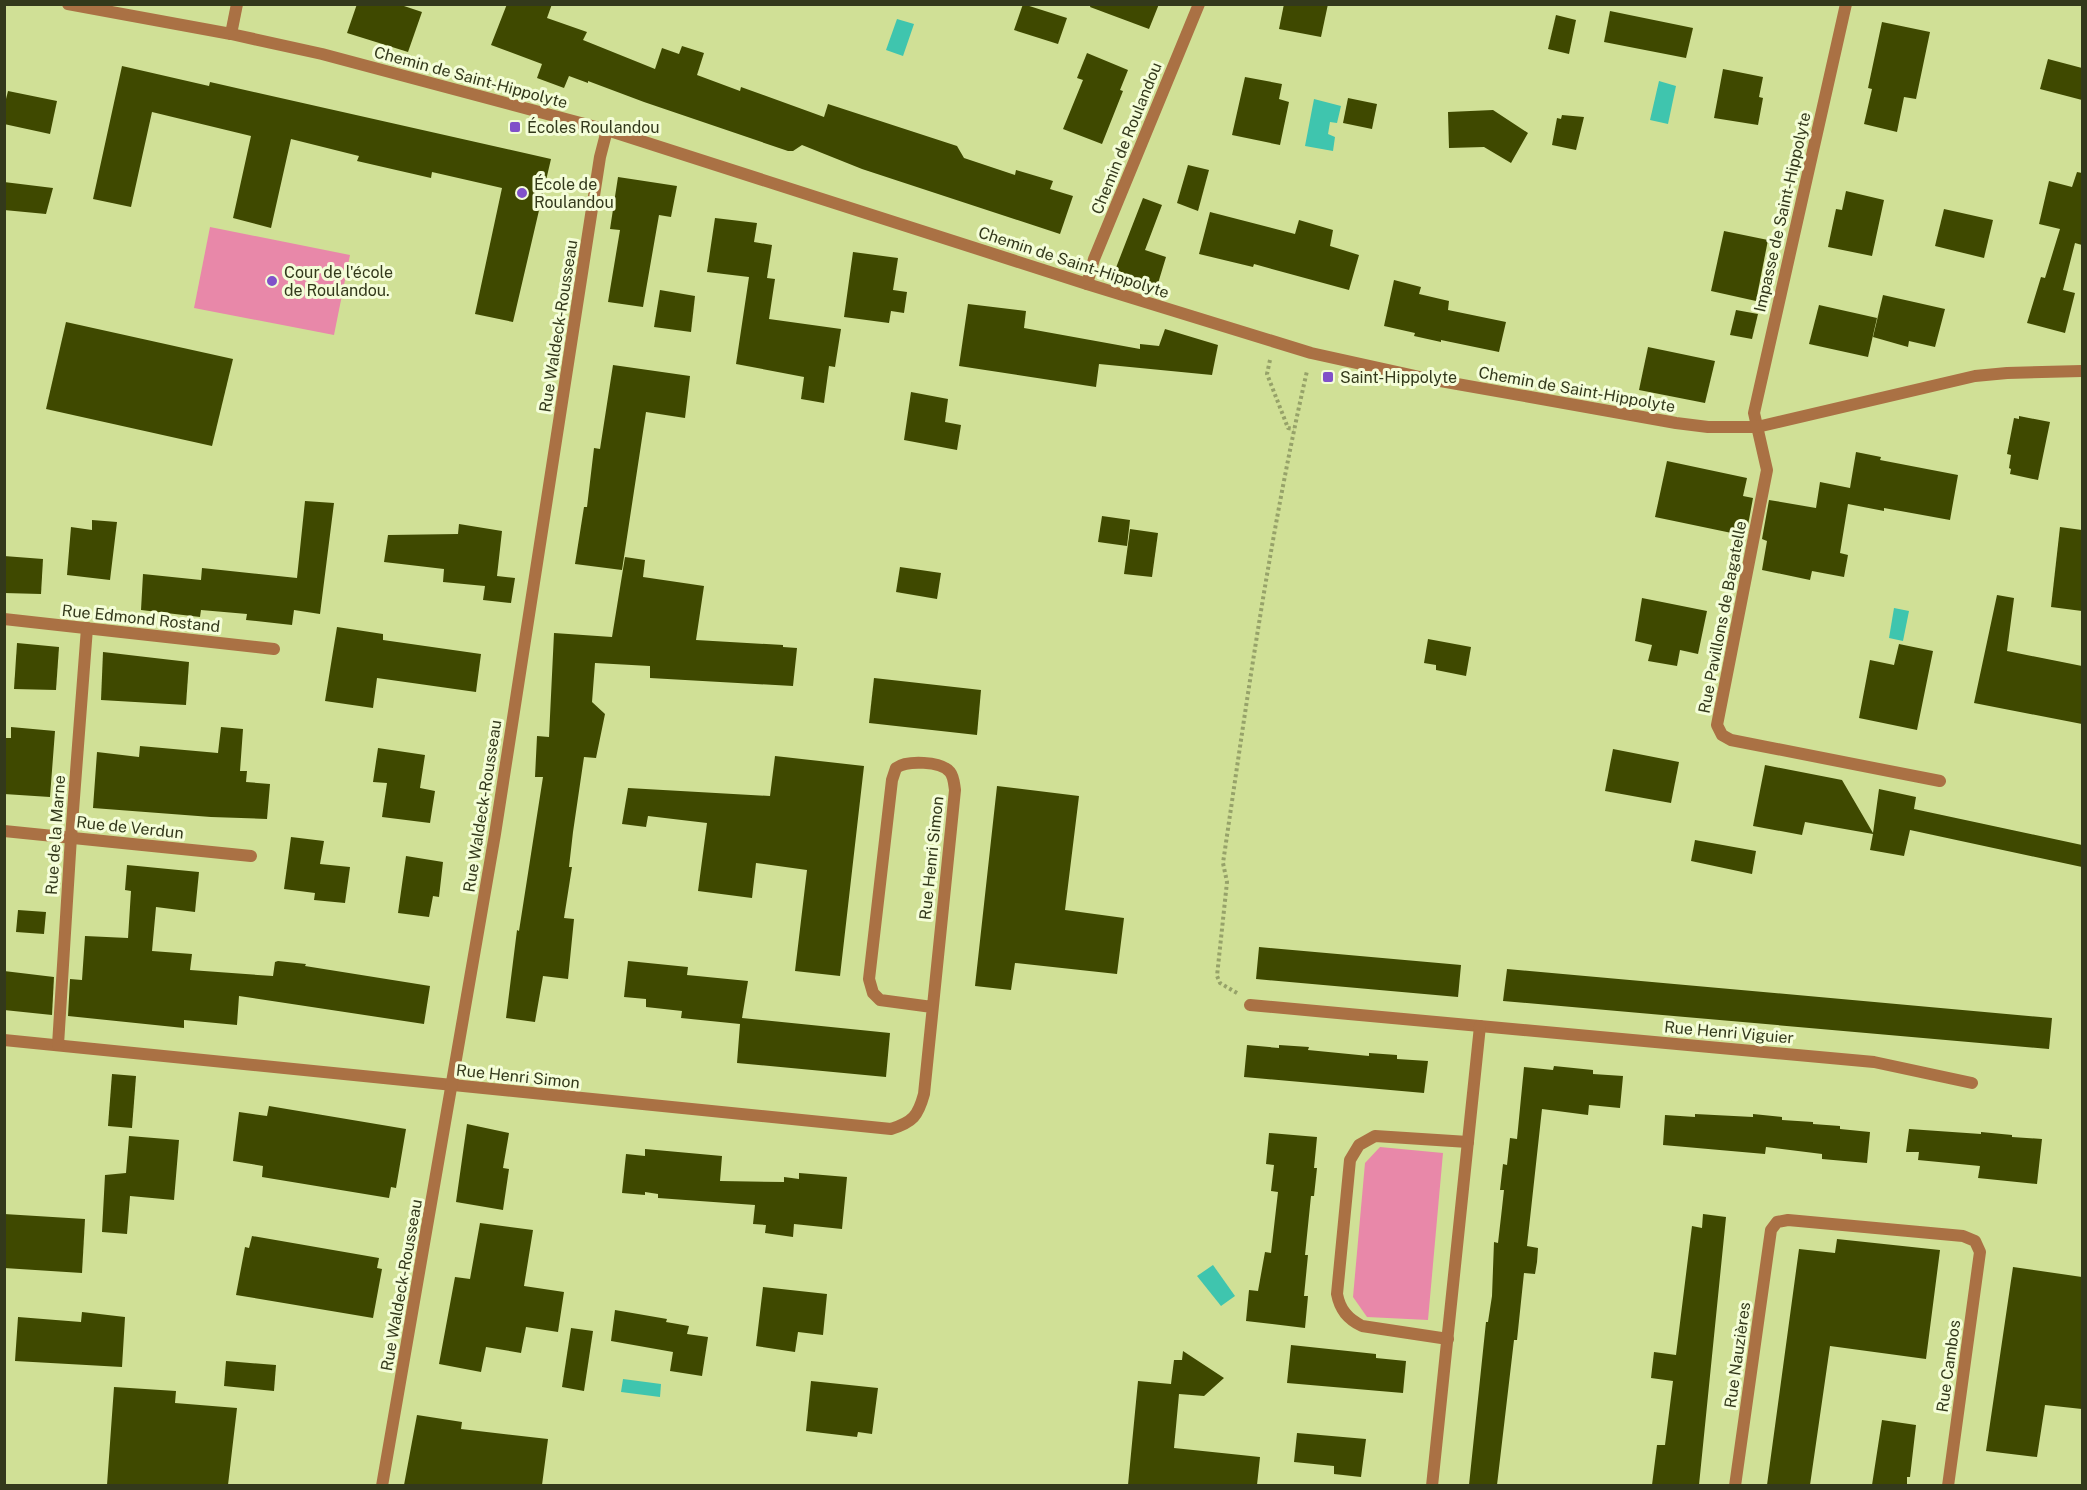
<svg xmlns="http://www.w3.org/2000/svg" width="2087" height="1490" viewBox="0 0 2087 1490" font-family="'Public Sans',sans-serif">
<rect width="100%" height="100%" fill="#d0e096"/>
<g fill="#e888a9">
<polygon points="210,227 350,255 334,335 194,308"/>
<polygon points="1380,1147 1443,1153 1428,1320 1367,1317 1353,1297 1365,1163"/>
</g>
<g fill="#3fc5ae">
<polygon points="897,19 914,24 903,56 886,50"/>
<polygon points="1659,81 1676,86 1668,124 1650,120"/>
<polygon points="1314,99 1341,106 1337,123 1330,122 1328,134 1335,137 1333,151 1305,146"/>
<polygon points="1894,608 1909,611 1903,641 1889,638"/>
<polygon points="1213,1265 1235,1296 1221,1306 1197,1276"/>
<polygon points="623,1379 661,1384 660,1397 621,1392"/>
</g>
<g fill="#3f4900">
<polygon points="357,4 398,4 422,12 408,52 347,33"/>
<polygon points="507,4 552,4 547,18 587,32 583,40 655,69 662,48 679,54 682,46 704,53 697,75 740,91 741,87 824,117 828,104 957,146 964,158 1015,175 1016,170 1053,181 1050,189 1073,196 1060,234 862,169 802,145 793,151 788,151 644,102 588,81 588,83 569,76 564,88 537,78 542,64 491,45"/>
<polygon points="1023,4 1067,18 1058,44 1014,30"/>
<polygon points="1091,4 1159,4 1149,29 1090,7"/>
<polygon points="1284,4 1328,4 1321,37 1279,29"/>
<polygon points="1610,11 1693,28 1686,58 1604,42"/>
<polygon points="1556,15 1576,20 1569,54 1548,49"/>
<polygon points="1882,22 1930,32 1916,99 1904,97 1897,132 1864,124 1872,89 1868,88"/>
<polygon points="1087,53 1128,70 1120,90 1123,91 1102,144 1063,129 1083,80 1077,78"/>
<polygon points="2048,59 2082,68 2082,100 2040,89"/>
<polygon points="122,66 209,86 210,82 551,159 513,322 475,314 502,188 432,172 431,178 357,161 359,156 291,139 271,228 233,218 251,136 152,112 131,207 93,199"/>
<polygon points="1723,69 1763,77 1759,97 1763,98 1758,125 1714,118"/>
<polygon points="1245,77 1282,84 1279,99 1289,102 1280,145 1232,135"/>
<polygon points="8,91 57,101 50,134 4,124 4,107"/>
<polygon points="1348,98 1377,104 1372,129 1343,123"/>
<polygon points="1493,110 1528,133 1511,163 1484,147 1449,148 1448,112"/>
<polygon points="1562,115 1584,117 1576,150 1552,145 1557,118 1561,119"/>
<polygon points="1188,165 1209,170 1198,211 1177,203"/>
<polygon points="2077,172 2082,173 2082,245 2075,243 2063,290 2075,293 2065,333 2027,323 2041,277 2045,278 2060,229 2039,224 2049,181 2072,187"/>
<polygon points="618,177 677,186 671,217 659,215 643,307 608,302 620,230 610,229"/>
<polygon points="4,182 53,188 46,214 4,210"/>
<polygon points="1846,191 1884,200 1872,256 1828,247 1836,209 1842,210"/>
<polygon points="1143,198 1162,205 1145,250 1166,257 1156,290 1112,278"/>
<polygon points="1944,209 1993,220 1984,258 1935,246"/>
<polygon points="1210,212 1295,234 1299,220 1333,230 1330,246 1359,255 1349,290 1254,264 1253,267 1199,254"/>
<polygon points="715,218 757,223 754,242 772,245 767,278 775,279 769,319 841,329 835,367 829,366 824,403 801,399 804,377 736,364 749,277 707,272"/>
<polygon points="1724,231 1768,240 1756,301 1711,291"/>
<polygon points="853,252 898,258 893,290 907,292 904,313 891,311 889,323 844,317"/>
<polygon points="1394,280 1421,287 1419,294 1449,301 1448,310 1506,322 1499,352 1441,340 1441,342 1414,336 1415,333 1384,326"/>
<polygon points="660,290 695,296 691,332 654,327"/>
<polygon points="1883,295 1945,309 1935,347 1909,341 1908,347 1873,337"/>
<polygon points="968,304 1026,311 1024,328 1140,349 1140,344 1159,346 1165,329 1218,345 1212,375 1099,364 1096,387 959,366"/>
<polygon points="1819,305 1877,318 1868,357 1809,344"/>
<polygon points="1736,310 1758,314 1752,339 1730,335"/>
<polygon points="66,322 233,359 212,446 46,409"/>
<polygon points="1648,347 1715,361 1705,403 1639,390"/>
<polygon points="613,365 690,376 685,418 646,412 622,570 575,564 584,507 587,507 594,448 600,449"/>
<polygon points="911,392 948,399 945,422 961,425 957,450 904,440"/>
<polygon points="2019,416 2050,422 2038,480 2010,474 2011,469 2009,468 2011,455 2007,454 2014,418 2019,419"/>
<polygon points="1856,452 1881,457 1880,460 1958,475 1950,520 1884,508 1884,511 1848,504 1840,553 1848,555 1844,577 1812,571 1810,580 1762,570 1767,541 1762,539 1769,500 1816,508 1820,482 1850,488"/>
<polygon points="1667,461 1747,478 1743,496 1753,498 1746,536 1655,517"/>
<polygon points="305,501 334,503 320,614 294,610 292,625 246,620 247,614 201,610 200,617 141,610 143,574 201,580 202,568 297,578"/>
<polygon points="1102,516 1130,520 1127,546 1098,542"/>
<polygon points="92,520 117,522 110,580 67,575 71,527 92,530"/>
<polygon points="459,524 502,531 497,576 515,578 511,603 483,600 485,586 443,582 444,569 384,562 388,535 458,534"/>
<polygon points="2060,527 2082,530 2082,611 2051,607"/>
<polygon points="1130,529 1158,533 1152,577 1124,574"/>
<polygon points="4,556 43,559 41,594 4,593"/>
<polygon points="625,557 645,560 643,577 704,586 696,640 783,645 783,647 797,648 793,686 650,678 650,666 595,663 592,702 605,714 596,758 584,757 573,832 569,867 572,867 564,918 574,919 568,979 543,976 535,1022 506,1018 517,930 519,931 543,777 535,777 537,736 549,737 554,633 612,637"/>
<polygon points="900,567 941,573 937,599 896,592"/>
<polygon points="1997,595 2014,598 2007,651 2082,666 2082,724 1974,703"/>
<polygon points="1642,598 1707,611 1698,654 1680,650 1677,666 1648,661 1652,645 1635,641"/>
<polygon points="337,627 383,634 383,640 481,654 476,692 377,678 373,708 325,701"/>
<polygon points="1428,639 1471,647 1466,676 1436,670 1436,665 1424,663"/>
<polygon points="17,643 59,647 56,690 14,689"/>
<polygon points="1899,644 1933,651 1917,730 1859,718 1870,660 1894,665"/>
<polygon points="103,652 189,662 186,705 101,700"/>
<polygon points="874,678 981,690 977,735 869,723"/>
<polygon points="11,727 55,731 50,797 4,794 4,738 11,738"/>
<polygon points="221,727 243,729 240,771 247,771 246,782 270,784 267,819 211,817 93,808 97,752 139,757 140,746 218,753"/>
<polygon points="378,748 425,755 420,788 435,791 430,823 382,817 387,783 373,782"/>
<polygon points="1613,749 1679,762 1671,803 1605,791"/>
<polygon points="775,756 864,766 840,976 795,971 807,870 756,863 752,898 698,891 707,823 648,816 646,827 622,824 628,788 770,796"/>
<polygon points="1765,765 1842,780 1873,833 1879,789 1916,797 1914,809 2082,845 2082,867 1910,830 1904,856 1870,850 1873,834 1805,822 1802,835 1753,826"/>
<polygon points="997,786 1079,796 1065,910 1124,918 1117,974 1015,963 1011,990 975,986"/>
<polygon points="291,837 324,841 320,864 350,867 345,903 314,900 315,893 284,889"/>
<polygon points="1695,840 1756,851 1752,874 1691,861"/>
<polygon points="406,856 443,862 439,897 433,896 429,917 398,913"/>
<polygon points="127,865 199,872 195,912 156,907 152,951 192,954 190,970 273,976 275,962 278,961 306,964 305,966 430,986 424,1024 239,996 237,1025 184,1020 184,1028 68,1016 70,979 82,980 85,936 128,938 131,891 125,890"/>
<polygon points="18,910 46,912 44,934 16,932"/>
<polygon points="1259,947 1461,965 1458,997 1256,979"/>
<polygon points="628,961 688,967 687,975 748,981 742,1018 890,1033 886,1077 737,1063 740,1024 681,1018 682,1011 646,1007 646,999 624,997"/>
<polygon points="1507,969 2052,1018 2049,1049 1503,1001"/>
<polygon points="4,971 54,977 52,1015 4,1010"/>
<polygon points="1247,1045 1279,1048 1279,1045 1309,1047 1308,1050 1369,1056 1369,1053 1397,1055 1397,1059 1428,1061 1424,1093 1244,1077"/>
<polygon points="1554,1066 1593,1070 1593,1074 1623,1076 1620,1108 1589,1105 1588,1115 1542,1109 1527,1246 1538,1248 1537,1262 1535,1274 1524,1273 1517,1340 1514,1340 1497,1485 1469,1485 1486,1322 1488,1322 1492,1296 1494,1242 1498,1243 1501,1217 1504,1190 1500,1190 1503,1164 1507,1165 1510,1138 1517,1139 1524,1067 1553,1070"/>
<polygon points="112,1074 136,1076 132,1128 108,1126"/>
<polygon points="269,1106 406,1129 396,1188 391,1187 389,1198 262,1177 263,1166 233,1161 239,1112 267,1116"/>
<polygon points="1695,1114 1753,1117 1753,1114 1782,1117 1782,1120 1813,1122 1813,1124 1840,1126 1840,1129 1870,1132 1867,1163 1822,1159 1822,1154 1766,1147 1765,1154 1663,1145 1665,1115 1695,1117"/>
<polygon points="467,1124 509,1133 503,1168 509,1169 503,1210 456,1202"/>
<polygon points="1909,1129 1981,1134 1981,1132 2012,1135 2012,1137 2042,1139 2037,1184 1978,1178 1980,1166 1918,1160 1919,1152 1906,1152"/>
<polygon points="1269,1133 1317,1137 1314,1168 1317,1168 1314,1196 1311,1196 1305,1255 1308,1255 1304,1296 1308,1296 1305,1328 1246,1321 1249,1290 1258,1291 1265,1252 1271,1253 1278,1192 1271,1191 1274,1165 1266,1164"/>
<polygon points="129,1136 179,1140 174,1200 130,1196 127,1234 102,1232 105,1175 126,1173"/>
<polygon points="645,1149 722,1156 720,1181 784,1182 784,1177 799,1179 799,1173 847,1177 842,1229 794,1224 793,1237 765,1233 766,1225 753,1224 755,1205 658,1198 658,1194 645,1192 645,1195 622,1193 626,1154 645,1156"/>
<polygon points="4,1214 85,1219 82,1273 4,1268"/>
<polygon points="1703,1214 1726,1217 1699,1485 1652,1485 1657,1445 1665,1445 1673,1381 1651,1378 1654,1352 1676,1355 1692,1226 1702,1228"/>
<polygon points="480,1223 533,1230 524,1286 564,1292 558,1332 526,1327 521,1353 486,1347 481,1372 439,1364 455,1277 470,1279"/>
<polygon points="252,1236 379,1258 377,1268 382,1269 373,1318 236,1295 245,1247 249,1248"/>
<polygon points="1837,1239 1940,1250 1926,1359 1830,1346 1810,1485 1767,1485 1799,1249 1835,1253"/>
<polygon points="2013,1267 2082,1277 2082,1409 2045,1405 2037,1457 1986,1451"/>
<polygon points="763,1287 827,1294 823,1335 798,1332 795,1352 756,1346"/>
<polygon points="615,1310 667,1319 666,1322 689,1326 687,1334 708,1337 702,1376 670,1371 673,1352 611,1341"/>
<polygon points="82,1312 125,1317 122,1367 15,1361 18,1317 81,1322"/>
<polygon points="571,1328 593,1331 584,1391 562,1387"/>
<polygon points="1291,1345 1376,1354 1376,1358 1406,1361 1403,1393 1287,1383"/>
<polygon points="1183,1351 1224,1378 1204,1396 1179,1394 1174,1448 1260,1457 1257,1485 1128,1485 1138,1381 1171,1384 1174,1360 1182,1360"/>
<polygon points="226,1361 276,1365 274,1391 224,1386"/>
<polygon points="811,1381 878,1388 872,1434 858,1432 857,1437 806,1431"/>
<polygon points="114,1387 176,1391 175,1403 237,1408 228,1485 107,1485"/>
<polygon points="417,1415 462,1422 461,1429 548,1439 542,1485 404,1485"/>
<polygon points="1882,1420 1916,1425 1910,1477 1907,1477 1907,1485 1872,1485"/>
<polygon points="1297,1433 1366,1439 1361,1477 1334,1474 1334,1466 1294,1462"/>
</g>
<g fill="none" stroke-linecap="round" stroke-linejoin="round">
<g stroke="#96a269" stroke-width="4" stroke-dasharray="3 3" stroke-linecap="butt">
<polyline points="1270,360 1267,374 1288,428 1294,429"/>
<path d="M1237,993L1220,983L1217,976L1227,882L1223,863C1247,699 1270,533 1307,371"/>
</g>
<g stroke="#aa7144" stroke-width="12">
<polyline points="1846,4 1754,413 1767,470 1717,725 1722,735 1731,740 1940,781"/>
<polyline points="231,34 237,4"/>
<polyline points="1087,284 1094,259 1199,4"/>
<polyline points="4,619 274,649"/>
<polyline points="4,831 251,856"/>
<polyline points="1250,1005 1874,1062 1972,1083"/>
<path d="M4,1040L891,1129C913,1122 918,1116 924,1094L955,790C954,784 954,777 950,772C941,761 907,760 896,768L892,780L869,979L873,993L880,1000L932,1007"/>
<polyline points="58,1045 71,837 87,628"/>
<path d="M1448,1339L1362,1326C1348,1319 1340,1310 1337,1294L1350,1160L1359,1145L1375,1136L1468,1142"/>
<polyline points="382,1486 495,834 600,157 607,130"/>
<polyline points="1432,1486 1480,1026"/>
<polyline points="1735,1486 1771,1230 1777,1222 1788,1220 1963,1236 1975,1241 1980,1252 1948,1486"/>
</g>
<polyline stroke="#aa7144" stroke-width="12" points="68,4 231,34 322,54 607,130 1087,284 1311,353 1429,379 1676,423 1708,427 1757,427 1975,376 2007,373 2082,371"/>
</g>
<g fill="#8151c9" stroke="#f4fdd8" stroke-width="2">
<rect x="509" y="121" width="12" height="12" rx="3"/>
<circle cx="522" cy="193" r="6"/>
<circle cx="272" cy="281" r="6"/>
<rect x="1322" y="371" width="12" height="12" rx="3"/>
</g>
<g text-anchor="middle" stroke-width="6" stroke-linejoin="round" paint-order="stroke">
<g font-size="16" fill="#33391b" stroke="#f4fdd8">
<text transform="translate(471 77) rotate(15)" y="6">Chemin de Saint-Hippolyte</text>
<text transform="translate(1126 138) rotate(-68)" y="6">Chemin de Roulandou</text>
<text transform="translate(1782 212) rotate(-77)" y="6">Impasse de Saint-Hippolyte</text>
<text transform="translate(1074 262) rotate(18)" y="6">Chemin de Saint-Hippolyte</text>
<text transform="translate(558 326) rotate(-81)" y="6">Rue Waldeck-Rousseau</text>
<text transform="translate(1577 389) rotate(10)" y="6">Chemin de Saint-Hippolyte</text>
<text transform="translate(1722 617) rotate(-79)" y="6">Rue Pavillons de Bagatelle</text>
<text transform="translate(141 618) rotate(6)" y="6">Rue Edmond Rostand</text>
<text transform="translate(482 806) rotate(-81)" y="6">Rue Waldeck-Rousseau</text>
<text transform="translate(130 827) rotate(6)" y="6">Rue de Verdun</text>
<text transform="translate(55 835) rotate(-86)" y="6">Rue de la Marne</text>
<text transform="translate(931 858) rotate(-84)" y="6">Rue Henri Simon</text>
<text transform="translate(1729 1032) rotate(5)" y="6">Rue Henri Viguier</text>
<text transform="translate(518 1076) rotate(6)" y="6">Rue Henri Simon</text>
<text transform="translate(401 1285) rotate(-80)" y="6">Rue Waldeck-Rousseau</text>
<text transform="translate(1737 1355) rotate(-82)" y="6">Rue Nauzières</text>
<text transform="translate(1948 1366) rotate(-82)" y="6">Rue Cambos</text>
</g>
<g font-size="16" fill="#33391b" stroke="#f4fdd8" text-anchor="start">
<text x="527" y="133">Écoles Roulandou</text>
<text x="534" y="190">École de<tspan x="534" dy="18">Roulandou</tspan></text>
<text x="284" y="278">Cour de l'école<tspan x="284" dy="18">de Roulandou.</tspan></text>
<text x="1340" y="383">Saint-Hippolyte</text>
</g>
</g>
<rect width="2087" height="1490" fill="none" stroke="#33391b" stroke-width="12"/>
</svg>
